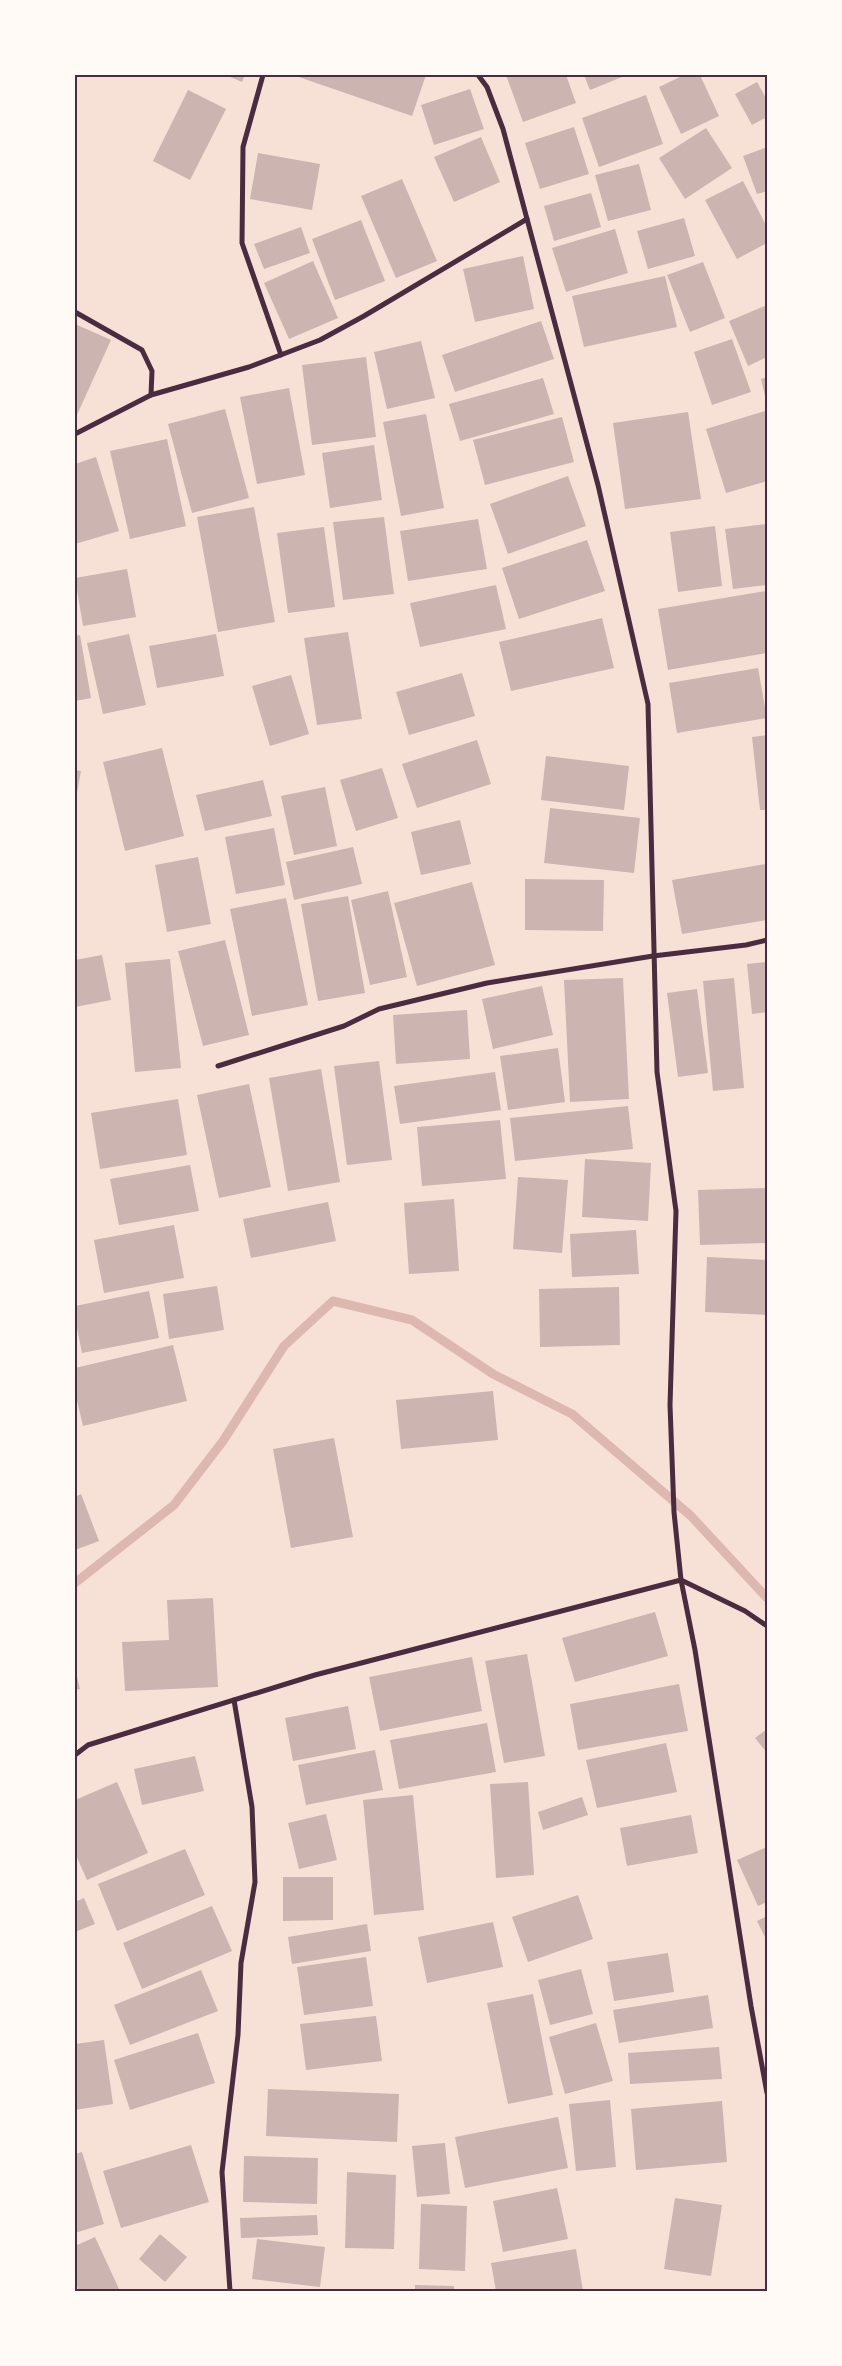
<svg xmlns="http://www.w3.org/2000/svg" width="842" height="2366" viewBox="0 0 842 2366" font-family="Mulish,sans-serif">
<rect width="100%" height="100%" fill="#f7e1d7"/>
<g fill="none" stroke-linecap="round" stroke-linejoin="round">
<polyline stroke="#dcb8b0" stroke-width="9" points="75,1583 174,1505 223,1441 284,1346 333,1301 412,1320 493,1374 572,1414 691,1516 767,1598"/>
</g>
<g fill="#ccb4b1">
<polygon points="226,75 245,75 242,82"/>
<polygon points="293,75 426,75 412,116"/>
<polygon points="506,75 566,75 576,103 523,122"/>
<polygon points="584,75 627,75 590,90"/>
<polygon points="684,75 700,75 719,116 681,134 659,87"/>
<polygon points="757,82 767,100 767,117 752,125 735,94"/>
<polygon points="470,89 484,129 434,145 421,105"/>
<polygon points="188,90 226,109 190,180 153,161"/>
<polygon points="646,95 663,144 599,167 582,118"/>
<polygon points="574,127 589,174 540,189 525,143"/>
<polygon points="706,128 732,168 685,199 659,158"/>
<polygon points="481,137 500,182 454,202 434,157"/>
<polygon points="767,147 767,191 757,194 743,156"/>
<polygon points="258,153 320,164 312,210 250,199"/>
<polygon points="639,164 651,210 608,221 595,175"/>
<polygon points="402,179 437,261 396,278 361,196"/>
<polygon points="743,181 767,227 767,243 737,259 705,200"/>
<polygon points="591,193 601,227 554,241 544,206"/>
<polygon points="684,218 695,256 648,269 637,231"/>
<polygon points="361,220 385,281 335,300 312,239"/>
<polygon points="301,227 310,253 264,269 254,244"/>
<polygon points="615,229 628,273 566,292 552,248"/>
<polygon points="523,256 534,309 475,322 463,269"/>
<polygon points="313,261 338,318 289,339 264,283"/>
<polygon points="703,262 725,318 690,332 667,275"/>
<polygon points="665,276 677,327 584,347 572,296"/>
<polygon points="767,305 767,357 748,366 729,321"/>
<polygon points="541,321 554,359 455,392 442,355"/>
<polygon points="75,324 111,340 76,417 75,416"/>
<polygon points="732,339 751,392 712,405 694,352"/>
<polygon points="421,341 435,398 387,409 374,352"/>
<polygon points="366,357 376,437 312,445 302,365"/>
<polygon points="767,377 767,400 766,400 761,379"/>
<polygon points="543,378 554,414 460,441 449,404"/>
<polygon points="289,388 305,475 257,484 240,397"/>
<polygon points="225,409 249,498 192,513 168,424"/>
<polygon points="765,411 767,418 767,481 726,493 706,429"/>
<polygon points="688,412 701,499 625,509 613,423"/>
<polygon points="426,414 444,508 401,516 383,422"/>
<polygon points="562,417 574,462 485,485 473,440"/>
<polygon points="167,439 186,526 130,539 110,451"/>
<polygon points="374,445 382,500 330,508 322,453"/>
<polygon points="96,457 119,531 75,544 75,464"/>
<polygon points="568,476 586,526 508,554 490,504"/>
<polygon points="254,507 275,622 218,632 197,517"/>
<polygon points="384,517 394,594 343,600 333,522"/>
<polygon points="478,519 487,569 408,581 400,531"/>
<polygon points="767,524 767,585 733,589 725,529"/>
<polygon points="715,526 722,586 678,592 670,532"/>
<polygon points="324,527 335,607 288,613 277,533"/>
<polygon points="587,540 605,591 519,619 502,568"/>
<polygon points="127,569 136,617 83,626 75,578"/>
<polygon points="496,585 506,629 420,647 410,603"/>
<polygon points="766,591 767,653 668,670 658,609"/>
<polygon points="602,618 614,668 511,691 499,642"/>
<polygon points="348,632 362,719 317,725 304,638"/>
<polygon points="129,634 146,705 103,714 87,643"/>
<polygon points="216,634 224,676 157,688 149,646"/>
<polygon points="80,635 91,698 75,701 75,636"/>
<polygon points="758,668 767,718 677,733 669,683"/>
<polygon points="462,673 475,716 409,735 396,692"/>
<polygon points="291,675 309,734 270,746 252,686"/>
<polygon points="767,735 767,810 760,810 752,737"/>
<polygon points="477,740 491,784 417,808 402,764"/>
<polygon points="162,748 184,836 125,851 103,762"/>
<polygon points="546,756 629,766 624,810 541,800"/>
<polygon points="382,768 398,818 356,831 340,780"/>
<polygon points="75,770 81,771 76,798 75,798"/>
<polygon points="263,780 272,816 205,831 196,795"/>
<polygon points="325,787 337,846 294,855 281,796"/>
<polygon points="550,808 640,818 634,873 544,863"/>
<polygon points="460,820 471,864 421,875 411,832"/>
<polygon points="274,828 285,885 236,894 225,837"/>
<polygon points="353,847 362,884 294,900 286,862"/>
<polygon points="198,857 211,924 167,932 155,865"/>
<polygon points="766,864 767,920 682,934 672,880"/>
<polygon points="525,879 604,880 603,931 525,930"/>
<polygon points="472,882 495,965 417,986 394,903"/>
<polygon points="388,891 407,977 370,985 351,900"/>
<polygon points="348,896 365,993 318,1001 301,904"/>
<polygon points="286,898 308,1005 252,1016 230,909"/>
<polygon points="225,940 249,1035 203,1046 178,951"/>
<polygon points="102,955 111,1000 75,1007 75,960"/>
<polygon points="170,959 181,1068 135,1072 125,963"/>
<polygon points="767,962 767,1012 752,1014 747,964"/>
<polygon points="623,978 629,1099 570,1102 564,980"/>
<polygon points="734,978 744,1088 713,1091 703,981"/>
<polygon points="542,986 553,1035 493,1049 482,999"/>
<polygon points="697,989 708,1073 678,1077 667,993"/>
<polygon points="467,1010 470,1059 396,1064 393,1015"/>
<polygon points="558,1048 565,1102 508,1110 500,1056"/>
<polygon points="379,1061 392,1160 347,1165 334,1066"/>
<polygon points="321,1069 340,1182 288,1191 269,1078"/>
<polygon points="495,1072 501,1110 400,1124 394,1086"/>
<polygon points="249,1084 271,1187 219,1198 197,1095"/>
<polygon points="178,1099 187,1155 100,1169 91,1113"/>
<polygon points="628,1106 633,1149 515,1161 510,1118"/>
<polygon points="500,1120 506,1179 422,1186 417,1127"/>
<polygon points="585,1159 651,1163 648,1221 582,1217"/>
<polygon points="190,1165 199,1211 119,1225 110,1179"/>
<polygon points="518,1177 568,1180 562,1253 513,1249"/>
<polygon points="767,1188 767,1243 700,1245 698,1190"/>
<polygon points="454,1199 459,1271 409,1274 404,1203"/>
<polygon points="328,1202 336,1241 251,1258 243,1219"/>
<polygon points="174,1225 184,1278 104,1293 94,1240"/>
<polygon points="636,1230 639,1274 572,1277 570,1234"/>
<polygon points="707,1257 767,1260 767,1315 705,1312"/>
<polygon points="217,1286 224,1330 169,1339 163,1294"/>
<polygon points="619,1287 620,1345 540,1347 539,1289"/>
<polygon points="149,1291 159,1338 82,1353 75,1318 75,1306"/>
<polygon points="173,1345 187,1401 83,1426 75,1392 75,1368"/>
<polygon points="493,1391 498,1440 401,1449 396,1400"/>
<polygon points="334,1438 353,1537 291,1548 273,1449"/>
<polygon points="81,1494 99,1541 75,1550 75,1497"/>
<polygon points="213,1598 218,1687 125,1691 122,1642 169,1640 167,1600"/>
<polygon points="655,1612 668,1656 575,1682 562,1638"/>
<polygon points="527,1654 545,1756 504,1763 485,1661"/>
<polygon points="472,1657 482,1711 380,1731 369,1677"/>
<polygon points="75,1668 80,1689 75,1690"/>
<polygon points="679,1684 688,1731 578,1750 570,1704"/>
<polygon points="348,1706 356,1749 293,1761 285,1718"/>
<polygon points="487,1723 496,1772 399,1789 390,1740"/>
<polygon points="767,1729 767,1753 755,1738"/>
<polygon points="666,1743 677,1792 597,1808 586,1760"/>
<polygon points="375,1750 383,1790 306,1805 298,1765"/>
<polygon points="195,1756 204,1791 142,1805 134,1769"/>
<polygon points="117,1782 148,1853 87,1880 75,1853 75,1800"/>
<polygon points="528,1782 534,1875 496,1878 490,1784"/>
<polygon points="413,1795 424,1910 374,1915 363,1800"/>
<polygon points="582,1797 588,1815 543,1830 538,1812"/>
<polygon points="326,1814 337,1860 299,1869 288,1823"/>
<polygon points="691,1815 698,1853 627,1866 620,1828"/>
<polygon points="767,1847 767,1902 758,1906 737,1860"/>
<polygon points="185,1849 205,1895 117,1931 98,1884"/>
<polygon points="283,1877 333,1877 333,1920 283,1921"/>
<polygon points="578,1895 593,1939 528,1962 512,1917"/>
<polygon points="84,1898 95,1924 75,1932 75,1902"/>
<polygon points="212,1906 232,1951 142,1989 123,1943"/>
<polygon points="767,1916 767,1941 757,1921"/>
<polygon points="493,1922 503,1967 427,1983 418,1937"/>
<polygon points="367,1924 371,1951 292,1964 288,1937"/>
<polygon points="668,1953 674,1992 614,2001 607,1962"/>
<polygon points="366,1957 373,2006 304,2015 297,1967"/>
<polygon points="581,1969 593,2014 550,2025 538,1980"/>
<polygon points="201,1970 218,2011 130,2045 114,2005"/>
<polygon points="533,1994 553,2095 508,2104 487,2003"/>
<polygon points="708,1995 713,2028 619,2043 613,2010"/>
<polygon points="376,2016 382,2061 306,2070 300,2024"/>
<polygon points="596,2023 613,2081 565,2094 549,2037"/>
<polygon points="198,2033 215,2083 130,2110 114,2060"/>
<polygon points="104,2040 113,2104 75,2110 75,2044"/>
<polygon points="719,2047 722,2079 630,2084 628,2053"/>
<polygon points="268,2089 399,2094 397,2142 266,2136"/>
<polygon points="610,2100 616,2167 576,2171 569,2104"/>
<polygon points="722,2101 727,2162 636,2170 631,2109"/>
<polygon points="558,2117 568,2168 465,2188 455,2137"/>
<polygon points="445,2143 450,2194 417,2197 412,2146"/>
<polygon points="191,2145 209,2202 121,2228 103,2171"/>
<polygon points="82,2152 104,2224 75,2233 75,2154"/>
<polygon points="244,2156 318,2158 317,2204 243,2202"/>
<polygon points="347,2172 396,2175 394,2249 345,2248"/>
<polygon points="557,2188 568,2239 503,2252 493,2201"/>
<polygon points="675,2198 722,2205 711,2276 664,2269"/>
<polygon points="421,2204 467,2206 465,2271 419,2269"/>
<polygon points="317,2215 318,2235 241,2238 240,2218"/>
<polygon points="160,2234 187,2257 165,2282 139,2259"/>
<polygon points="95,2237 120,2291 79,2291 75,2282 75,2246"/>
<polygon points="257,2239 325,2247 320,2287 252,2279"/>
<polygon points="576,2249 583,2291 496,2291 491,2263"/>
<polygon points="415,2285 454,2286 454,2291 415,2291"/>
</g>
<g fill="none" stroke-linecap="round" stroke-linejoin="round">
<g stroke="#4a2c40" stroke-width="5">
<polyline points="263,75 243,147 242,243 281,355"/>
<polyline points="478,75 487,87 503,129 598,485 648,704 657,1072 676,1211 670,1405 674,1512 681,1580 695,1650 751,2006 767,2093"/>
<polyline points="75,312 142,350 152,371 151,395"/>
<polyline points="75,434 151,395 249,367 320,340 364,316 527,219"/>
<polyline points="218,1066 344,1026 379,1009 487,983 653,956 746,945 767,940"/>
<polyline points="75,1755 88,1745 315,1675 681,1580 745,1611 767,1626"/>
<polyline points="230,2291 222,2172 238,2035 241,1963 255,1882 252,1807 234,1700"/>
</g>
</g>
<rect width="842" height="2366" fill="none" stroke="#fffaf5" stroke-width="152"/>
<rect x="76" y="76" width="690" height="2214" fill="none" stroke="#4a2c40" stroke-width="2"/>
</svg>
